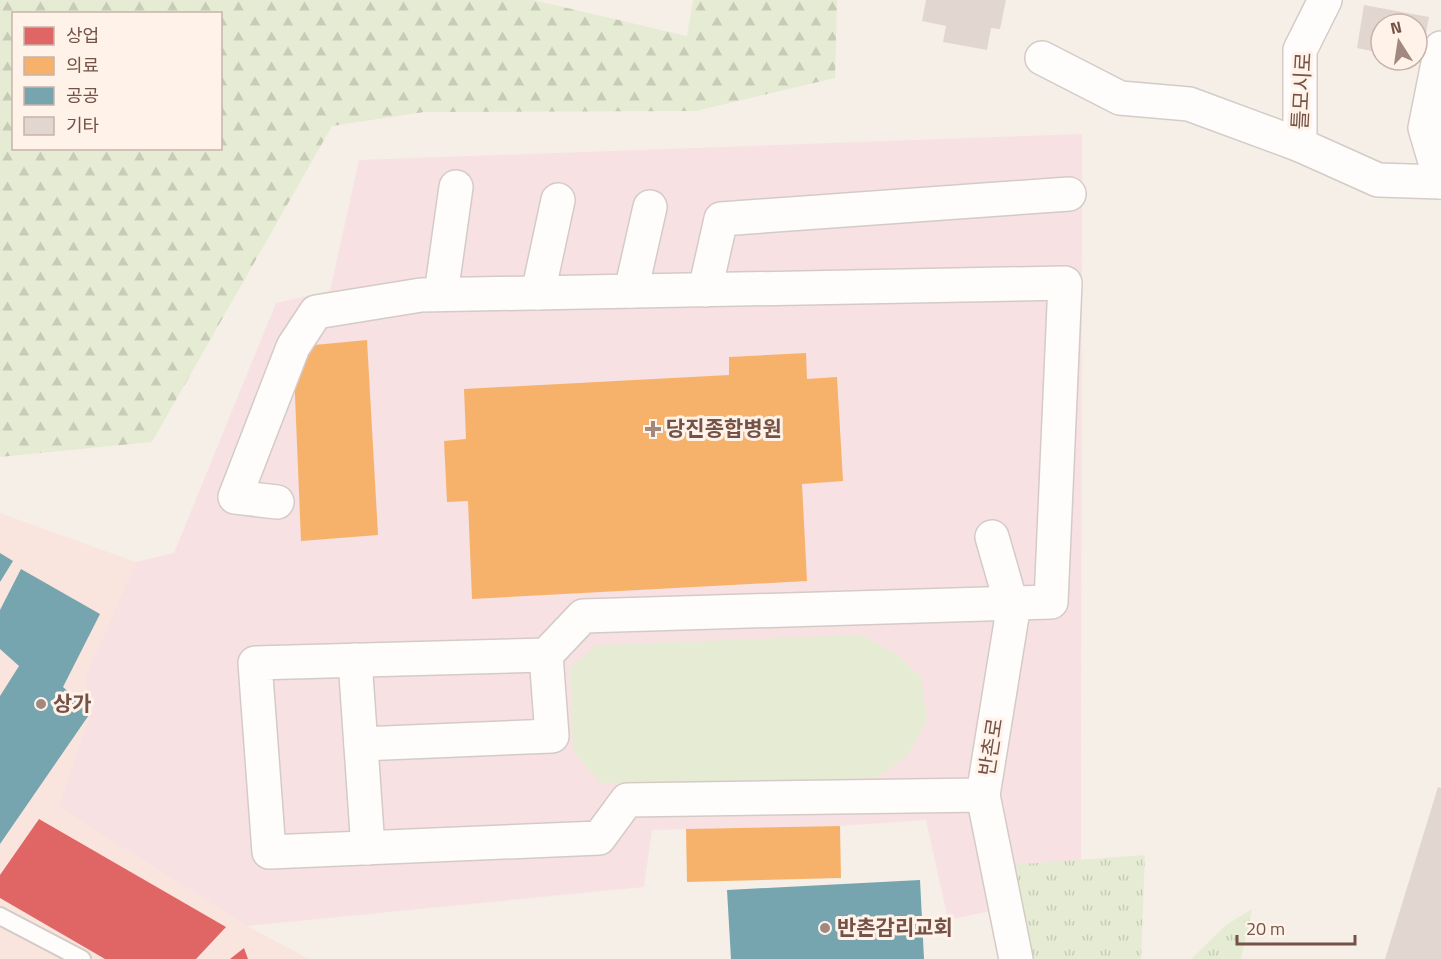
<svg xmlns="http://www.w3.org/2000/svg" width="1441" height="959" viewBox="0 0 1441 959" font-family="'Titillium Web','Noto Sans KR',sans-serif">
<defs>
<pattern id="grass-tufts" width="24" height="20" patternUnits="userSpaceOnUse" patternTransform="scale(1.5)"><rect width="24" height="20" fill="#e5ecd3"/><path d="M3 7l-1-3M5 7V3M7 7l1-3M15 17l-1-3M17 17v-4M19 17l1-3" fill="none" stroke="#c8ccb7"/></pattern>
<pattern id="forest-firs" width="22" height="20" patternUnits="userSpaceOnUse" patternTransform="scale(1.5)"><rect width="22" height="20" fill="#e5ecd3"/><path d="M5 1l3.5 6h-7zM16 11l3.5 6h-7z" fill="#c8ccb7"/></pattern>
</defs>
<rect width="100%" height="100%" fill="#f6efe8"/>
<polygon fill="#fae5de" points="0,513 136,562 85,677 91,712 60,807 247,926 309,959 0,959"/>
<polygon fill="#f8e1e2" points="1082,134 1081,892 948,920 926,820 840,826 652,830 644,887 247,926 59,807 91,712 85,677 136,562 174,553 276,303 330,291 359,160"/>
<g fill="url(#grass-tufts)">
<polygon points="1145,855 1141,959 1016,959 997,866"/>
<polygon points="1252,909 1241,959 1191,959 1226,925"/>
</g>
<path fill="url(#forest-firs)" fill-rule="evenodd" d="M0,0H533L687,36L693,0H837L835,78L696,111L424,112L332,126L152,442L0,457ZM14,14H220V148H14Z"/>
<polygon fill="#e5ecd3" points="862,635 899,656 921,677 927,720 907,756 876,778 601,783 573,751 570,668 596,645"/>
<g fill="#e06666">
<polygon points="39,819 226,927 196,959 105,959 0,898 0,875"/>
<polygon points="244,948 248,959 230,959"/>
</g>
<g fill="#f6b26b">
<polygon points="367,340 378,535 301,541 293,347"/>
<polygon points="806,353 807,379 837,377 843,481 802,484 807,581 472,599 468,501 447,502 444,441 466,439 464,389 729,375 729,357"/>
<polygon points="840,826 841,878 687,882 686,829"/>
</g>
<g fill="#76a5af">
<polygon points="0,553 13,561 0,582"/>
<polygon points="21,569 100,614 63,687 91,712 0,844 0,696 19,666 0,649 0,610"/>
<polygon points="920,880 924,959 731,959 727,890"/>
</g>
<g fill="#e2d6d0">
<polygon points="926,0 1006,0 1000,29 991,28 987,50 943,42 946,26 922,21"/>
<polygon points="1364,5 1429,17 1421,60 1417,59 1417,24 1381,24 1381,53 1357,48"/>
<polygon points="1438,787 1441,788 1441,959 1385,959"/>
</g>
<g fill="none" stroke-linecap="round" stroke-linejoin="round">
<defs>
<polyline id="service" points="0,916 82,959"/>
<g id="minor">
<polyline points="1325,0 1300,50 1300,145 1378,180 1441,182"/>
<polyline points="1042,58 1120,98 1189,104 1300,145"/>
<polyline points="1441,182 1425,128 1441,48"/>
<polyline points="705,290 721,219 1069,194"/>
<polyline points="631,291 650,207"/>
<polyline points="538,293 558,200"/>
<polyline points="441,294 456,187"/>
<polyline points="277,502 235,497 293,347 316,312 421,295 1065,283 1051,602 583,616 546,655 255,663 269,852 599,838 627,800 983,795"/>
<polyline points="992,537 1013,610 983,795 1016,959"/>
<polyline points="355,660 368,848"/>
<polyline points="361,744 552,736 546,655"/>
</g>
</defs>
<use href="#service" stroke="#d4cbc6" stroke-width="20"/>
<use href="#minor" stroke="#d4cbc6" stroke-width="36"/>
<use href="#service" stroke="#fefdfc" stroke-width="16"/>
<use href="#minor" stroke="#fefdfc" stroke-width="33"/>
</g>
<g fill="#a28980" stroke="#fff3e9" stroke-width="2">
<path d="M650 420h6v6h6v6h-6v6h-6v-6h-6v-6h6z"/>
<circle cx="41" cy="704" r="6"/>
<circle cx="825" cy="928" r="6"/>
</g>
<g text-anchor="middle" stroke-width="6" stroke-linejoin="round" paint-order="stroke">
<g font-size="21" fill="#745248" stroke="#fff3e9">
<text transform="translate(1302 91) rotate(-87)" y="7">틀모시로</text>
<text transform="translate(991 747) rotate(-81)" y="7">반촌로</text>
</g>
<g font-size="21" font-weight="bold" fill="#745248" stroke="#fff3e9" text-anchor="start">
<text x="666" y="436">당진종합병원</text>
<text x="53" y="711">상가</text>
<text x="837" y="935">반촌감리교회</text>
</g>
</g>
<rect x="12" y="12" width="210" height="138" fill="#fff3e9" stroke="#c7b3a9" stroke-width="1.5"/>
<rect x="24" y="27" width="30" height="18" fill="#e06666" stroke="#c7b3a9" stroke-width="1.5"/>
<text x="66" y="42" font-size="18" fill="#745248">상업</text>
<rect x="24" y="57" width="30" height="18" fill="#f6b26b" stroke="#c7b3a9" stroke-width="1.5"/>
<text x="66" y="72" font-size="18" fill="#745248">의료</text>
<rect x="24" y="87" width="30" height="18" fill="#76a5af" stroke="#c7b3a9" stroke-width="1.5"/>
<text x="66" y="102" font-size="18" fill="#745248">공공</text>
<rect x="24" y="117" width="30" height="18" fill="#e2d6d0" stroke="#c7b3a9" stroke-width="1.5"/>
<text x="66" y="132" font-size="18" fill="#745248">기타</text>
<g transform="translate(1399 42) rotate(348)"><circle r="28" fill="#fff3e9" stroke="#c7b3a9" stroke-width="1.5"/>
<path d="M0-4.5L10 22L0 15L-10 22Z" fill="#a28980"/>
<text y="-9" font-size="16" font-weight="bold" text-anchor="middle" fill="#745248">N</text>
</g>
<path d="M1237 935v9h118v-9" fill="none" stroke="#745248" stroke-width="3"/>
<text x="1246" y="935" font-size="18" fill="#745248" stroke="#fff3e9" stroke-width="4.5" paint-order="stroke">20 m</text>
</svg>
